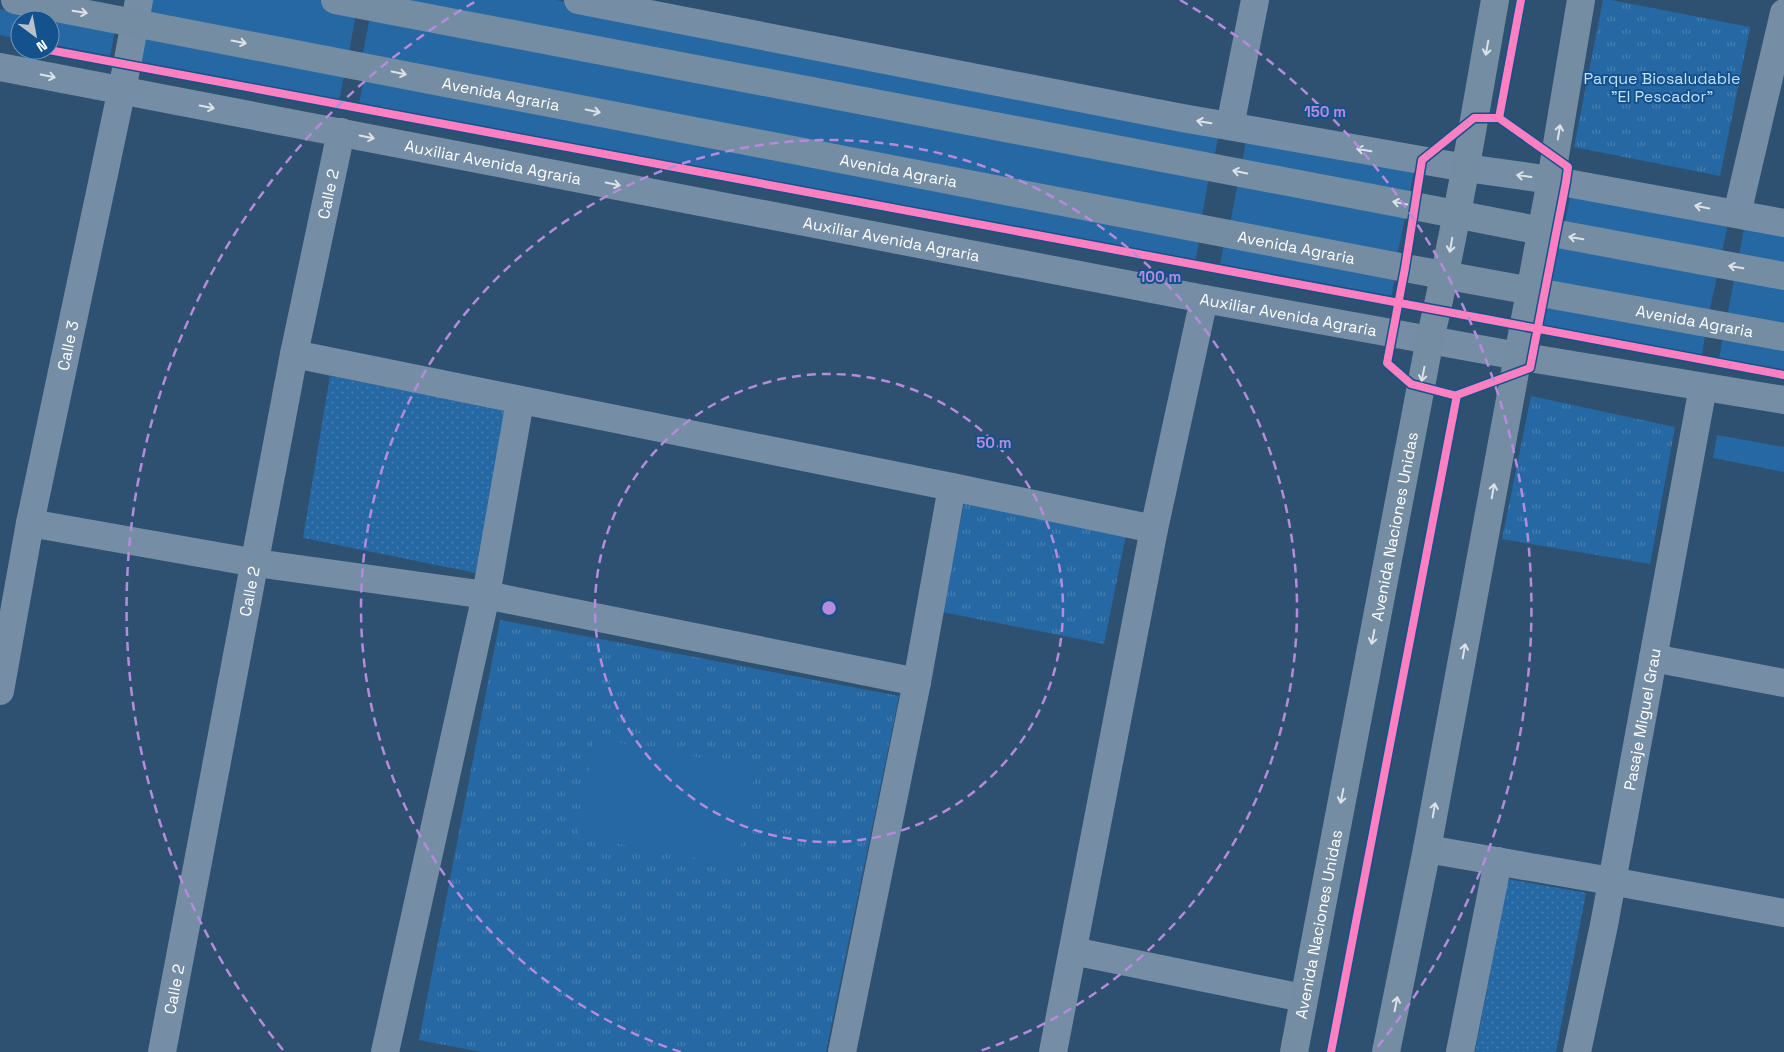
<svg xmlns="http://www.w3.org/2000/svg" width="1784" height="1052" viewBox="0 0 1784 1052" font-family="'Space Grotesk',sans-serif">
<defs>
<pattern id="grass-dots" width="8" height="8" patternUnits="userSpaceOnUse" patternTransform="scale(1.25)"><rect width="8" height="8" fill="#2668a3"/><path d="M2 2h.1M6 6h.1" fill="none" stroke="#477fb1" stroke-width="1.8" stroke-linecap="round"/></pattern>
<pattern id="park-tufts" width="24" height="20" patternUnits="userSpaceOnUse" patternTransform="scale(1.25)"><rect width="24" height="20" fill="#2668a3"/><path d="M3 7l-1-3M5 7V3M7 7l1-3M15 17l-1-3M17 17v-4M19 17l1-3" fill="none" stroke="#477fb1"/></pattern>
</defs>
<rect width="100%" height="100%" fill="#2e5171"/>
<g fill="url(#grass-dots)">
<polygon points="330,376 505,410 476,573 303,538"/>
<polygon points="1508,879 1586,893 1556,1052 1475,1052"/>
</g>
<g fill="url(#park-tufts)">
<polygon points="1603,0 1611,0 1750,27 1720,176 1574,147"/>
<polygon points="1531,396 1675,427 1650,564 1502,539"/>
<polygon points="964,504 1126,535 1104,644 942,612"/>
<polygon points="500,620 899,696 826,1052 481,1052 419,1040"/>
</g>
<g fill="#2668a3">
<polygon points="147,0 318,0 357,7 349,53 144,17"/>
<polygon points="376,0 556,0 1220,129 1213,163"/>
<polygon points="0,9 115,31 110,56 50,44 50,20 20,20 20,39 0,35"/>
<polygon points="371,12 1209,177 1201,222 362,57"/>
<polygon points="140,29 346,67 339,100 134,62"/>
<polygon points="365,74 1201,233 1195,262 359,103"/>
<polygon points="1247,135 1415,167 1408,200 1241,168"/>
<polygon points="1238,182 1406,213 1396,261 1229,229"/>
<polygon points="1571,193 1728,224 1720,261 1563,231"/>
<polygon points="1745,223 1784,231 1784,270 1738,261"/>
<polygon points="1225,239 1396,273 1391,298 1220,264"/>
<polygon points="1559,239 1718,273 1707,321 1548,288"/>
<polygon points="1735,275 1784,284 1784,333 1726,322"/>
<polygon points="1546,301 1706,330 1702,355 1542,325"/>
<polygon points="1723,335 1784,346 1784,371 1719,359"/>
<polygon points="1717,435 1784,447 1784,472 1713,458"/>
<polygon points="594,738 756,768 737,866 578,836"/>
</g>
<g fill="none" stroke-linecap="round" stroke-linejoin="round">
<g stroke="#758ea5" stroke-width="28">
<polyline points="578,0 1177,117 1466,168 1551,180 1784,223"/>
<path id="s1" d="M0,67L1204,299L1518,356L1784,400"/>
<polyline points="1230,126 1255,0"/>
<polyline points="1737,214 1784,13"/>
<polyline points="294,354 952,487 1154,529"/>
<polyline points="30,523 256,563 486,595 917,682"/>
<polyline points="1653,658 1784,683"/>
<path id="s2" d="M0,691L30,523L127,65L139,0"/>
<polyline points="1427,849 1611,881 1784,913"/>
<polyline points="1073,951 1303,998"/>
<path id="s3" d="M162,1052L294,354L341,132"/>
<polyline points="385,1052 486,595 520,401"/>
<polyline points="842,1052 917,682 952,487"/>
<polyline points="1053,1052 1154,529 1204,299"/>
<polyline points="1460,1052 1498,861"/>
<path id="s4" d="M1577,1052L1604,925L1703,387"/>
</g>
<g stroke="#758da3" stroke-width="28">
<path id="s5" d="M15,0L1405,268L1784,337"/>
<polyline points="335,0 1414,206 1542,231 1784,276"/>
<path id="s6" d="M1294,1052L1430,339C1457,227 1475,113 1495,0"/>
<polyline points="1386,1052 1427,849 1518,356 1551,180 1581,0"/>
</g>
<defs>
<g id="cycleway">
<polyline points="49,50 1784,375"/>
<polyline points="1499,118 1521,0"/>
<polyline points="1331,1052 1457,395 1530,368 1566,182 1568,167 1499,118 1474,118 1422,160 1405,268 1387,363 1411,384 1457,396"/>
</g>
</defs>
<use href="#cycleway" stroke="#13528c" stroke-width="11"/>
<use href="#cycleway" stroke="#ff80c0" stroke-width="8"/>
</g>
<defs><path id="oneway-shaft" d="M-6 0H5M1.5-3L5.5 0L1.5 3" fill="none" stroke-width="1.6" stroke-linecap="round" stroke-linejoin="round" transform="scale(1.25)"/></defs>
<g stroke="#dce2e8">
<use href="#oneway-shaft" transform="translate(80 12) rotate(10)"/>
<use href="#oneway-shaft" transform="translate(239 42) rotate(11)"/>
<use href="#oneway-shaft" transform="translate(1487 48) rotate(100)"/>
<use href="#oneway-shaft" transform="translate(399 73) rotate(11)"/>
<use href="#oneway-shaft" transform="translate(593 111) rotate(11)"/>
<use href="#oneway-shaft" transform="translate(1559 132) rotate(-81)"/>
<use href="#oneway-shaft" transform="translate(1240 172) rotate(-169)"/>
<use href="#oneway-shaft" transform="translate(1400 203) rotate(-169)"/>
<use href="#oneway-shaft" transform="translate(1576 238) rotate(-170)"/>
<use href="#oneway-shaft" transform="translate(1451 245) rotate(100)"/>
<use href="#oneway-shaft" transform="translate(1736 267) rotate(-170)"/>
<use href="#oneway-shaft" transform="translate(1423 374) rotate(101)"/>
<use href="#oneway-shaft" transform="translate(1493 491) rotate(-80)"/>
<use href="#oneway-shaft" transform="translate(1373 637) rotate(101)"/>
<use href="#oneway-shaft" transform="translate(1464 651) rotate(-80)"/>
<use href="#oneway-shaft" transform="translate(1342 796) rotate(101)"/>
<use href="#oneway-shaft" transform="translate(1434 810) rotate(-80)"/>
<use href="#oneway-shaft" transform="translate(1396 1004) rotate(-79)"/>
</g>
<g stroke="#dce3e8">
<use href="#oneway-shaft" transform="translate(48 76) rotate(11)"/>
<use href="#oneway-shaft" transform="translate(207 107) rotate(11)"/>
<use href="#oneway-shaft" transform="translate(1204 122) rotate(-171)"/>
<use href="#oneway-shaft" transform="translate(367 137) rotate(11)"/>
<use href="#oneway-shaft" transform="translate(1364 150) rotate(-170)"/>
<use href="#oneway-shaft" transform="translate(1524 176) rotate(-172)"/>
<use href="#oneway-shaft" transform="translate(613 184) rotate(11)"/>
<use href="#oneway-shaft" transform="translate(1702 207) rotate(-169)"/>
</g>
<g fill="none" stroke="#b68bdc" stroke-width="2.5" stroke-dasharray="9 6">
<circle cx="829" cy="608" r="234"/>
<path d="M681 1052A468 468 0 1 1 977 1052"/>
<path d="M283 1050A702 702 0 0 1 478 0M1180 0A702 702 0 0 1 1375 1050"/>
</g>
<g text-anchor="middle" stroke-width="4" stroke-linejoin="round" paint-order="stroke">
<g font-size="16" fill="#c3e1fc" stroke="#13528c">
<text x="1662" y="84">Parque Biosaludable<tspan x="1662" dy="18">"El Pescador"</tspan></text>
</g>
<g font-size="16" fill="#fff" stroke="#13528c">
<text dy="6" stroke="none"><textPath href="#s5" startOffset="495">Avenida Agraria</textPath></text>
<text dy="6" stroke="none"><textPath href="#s1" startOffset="502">Auxiliar Avenida Agraria</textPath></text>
<text dy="6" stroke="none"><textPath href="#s5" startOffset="900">Avenida Agraria</textPath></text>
<text dy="6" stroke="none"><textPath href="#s3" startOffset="874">Calle 2</textPath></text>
<text dy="6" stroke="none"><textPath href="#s1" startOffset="908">Auxiliar Avenida Agraria</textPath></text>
<text dy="6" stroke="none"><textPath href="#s5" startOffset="1305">Avenida Agraria</textPath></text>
<text dy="6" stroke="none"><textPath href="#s1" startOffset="1312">Auxiliar Avenida Agraria</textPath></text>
<text dy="6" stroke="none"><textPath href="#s5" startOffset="1710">Avenida Agraria</textPath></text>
<text dy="6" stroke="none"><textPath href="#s2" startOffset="352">Calle 3</textPath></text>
<text dy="6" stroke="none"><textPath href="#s6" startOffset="535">Avenida Naciones Unidas</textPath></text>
<text dy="6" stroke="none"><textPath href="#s3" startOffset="469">Calle 2</textPath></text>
<text dy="6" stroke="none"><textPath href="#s4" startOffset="339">Pasaje Miguel Grau</textPath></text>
<text dy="6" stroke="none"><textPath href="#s6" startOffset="130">Avenida Naciones Unidas</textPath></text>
<text dy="6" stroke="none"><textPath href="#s3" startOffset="64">Calle 2</textPath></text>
</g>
</g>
<circle cx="829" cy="608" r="8" fill="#b68bdc" stroke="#13528c" stroke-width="2.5"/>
<g font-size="15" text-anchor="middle" font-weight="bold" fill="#b68bdc" stroke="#13528c" stroke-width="4" stroke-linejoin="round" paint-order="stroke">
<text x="1325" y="117">150 m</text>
<text x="1160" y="282">100 m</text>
<text x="994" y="448">50 m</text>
</g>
<g transform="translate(35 35) rotate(148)"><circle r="24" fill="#13528c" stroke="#7197ba"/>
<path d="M0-4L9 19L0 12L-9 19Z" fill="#b6c2cd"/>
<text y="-8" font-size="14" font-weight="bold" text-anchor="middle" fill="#ffffff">N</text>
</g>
</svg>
